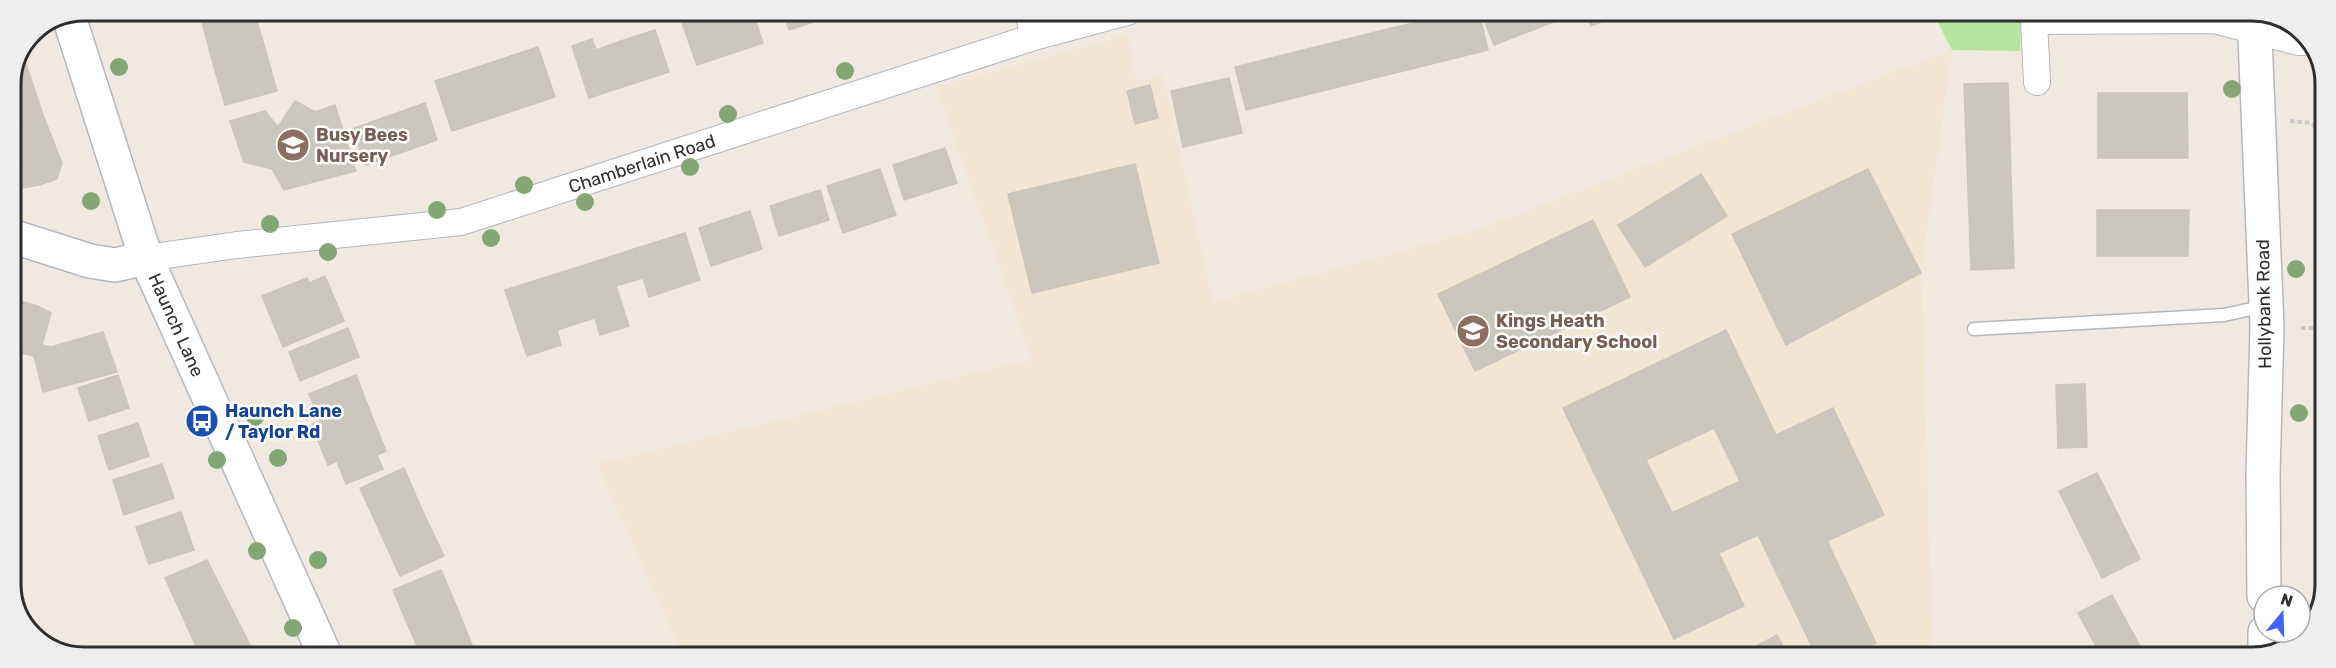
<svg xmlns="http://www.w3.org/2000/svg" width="2336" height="668" viewBox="0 0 2336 668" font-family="Rubik,sans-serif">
<rect width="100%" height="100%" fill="#efe9e1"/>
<polygon fill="#f0e6d1" points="1128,35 1136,83 1163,75 1213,302 1465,234 1952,50 1921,273 1933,657 683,656 597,464 1032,359 936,87"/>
<g fill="#b6e59e">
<polygon points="1933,13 2021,13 2020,51 1952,50"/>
<polygon points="2325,100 2324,362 2320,362 2322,101"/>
</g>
<g fill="#cbc7bf" stroke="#cbc5ba" stroke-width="1.5" fill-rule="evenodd">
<polygon points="212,11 254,11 264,45 212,60 200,14"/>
<polygon points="752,11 763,43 730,54 716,12"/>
<polygon points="782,11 822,11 825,18 789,30"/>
<polygon points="716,12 730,54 697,65 682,23"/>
<polygon points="1458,12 1479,12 1488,50 1399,72 1388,29"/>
<polygon points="1481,12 1564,12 1566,17 1494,45"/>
<polygon points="1585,12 1626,12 1591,26"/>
<polygon points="1388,29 1399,72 1246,110 1235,67"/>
<polygon points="655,30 669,72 635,83 621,41"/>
<polygon points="592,39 596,50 621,41 635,83 589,98 572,46"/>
<polygon points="264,45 277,91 225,105 212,60"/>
<polygon points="538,47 555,97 452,131 435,81"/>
<polygon points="26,64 43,115 11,130 11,83 17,67"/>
<polygon points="1229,78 1242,133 1183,147 1171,91"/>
<polygon points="2008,83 2014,268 1971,270 1964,84"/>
<polygon points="1150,85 1158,118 1135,124 1127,91"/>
<polygon points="2098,93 2187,93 2188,158 2098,158"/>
<polygon points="295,101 315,112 335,105 356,171 284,190 272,169 244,162 230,121 265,111 278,127"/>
<polygon points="425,103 437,140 366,165 352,129"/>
<polygon points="43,115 62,163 57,179 39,185 11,144 11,130"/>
<polygon points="11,144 39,185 23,188 11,184"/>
<polygon points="945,148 957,183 904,200 893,165"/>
<polygon points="1135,164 1159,263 1032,293 1008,194"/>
<polygon points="880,169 896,215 843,233 827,186"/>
<polygon points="1868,169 1921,273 1786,345 1732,234"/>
<polygon points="1701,174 1727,216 1645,267 1618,225"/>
<polygon points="820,190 829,220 779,236 770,206"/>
<polygon points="2097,210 2189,210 2188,256 2097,256"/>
<polygon points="750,211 762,249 711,266 699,228"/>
<polygon points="1593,220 1630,297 1475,371 1438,294"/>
<polygon points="685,233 700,280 649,297 634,249"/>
<polygon points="634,249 643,278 616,286 629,326 600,335 595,318 585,321 569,270"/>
<polygon points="569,270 585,321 557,330 561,345 527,356 505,290"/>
<polygon points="325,276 344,321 283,347 262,296 307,278 309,283"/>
<polygon points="11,298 37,306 13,376 11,375"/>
<polygon points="37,306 51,313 42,345 51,347 103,332 117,372 43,392 34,356 21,353"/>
<polygon points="348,328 359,357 300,381 289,352"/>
<path d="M1726,330L1776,435L1833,408L1884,515L1827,541L1876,643L1847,657H1817L1758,535L1719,553L1744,606L1674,639L1563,408ZM1714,428L1740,481L1672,513L1646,460Z"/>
<polygon points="118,375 129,408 89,421 78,388"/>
<polygon points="356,375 373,419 318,441 312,424 320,421 309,394"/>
<polygon points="2085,384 2087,447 2058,448 2056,385"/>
<polygon points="373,419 386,451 377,455 383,469 346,484 337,461 328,465 318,441"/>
<polygon points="138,423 149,456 109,470 98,436"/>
<polygon points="162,464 174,498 124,515 113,480"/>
<polygon points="404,468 423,512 380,532 360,488"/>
<polygon points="2097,473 2140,559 2102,578 2059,491"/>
<polygon points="181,512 194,550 149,564 136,527"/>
<polygon points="423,512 444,556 400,576 380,532"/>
<polygon points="207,560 255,655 200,655 165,578"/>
<polygon points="441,570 458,610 410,630 393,590"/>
<polygon points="2112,595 2146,657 2102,657 2078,613"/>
<polygon points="458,610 474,650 461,656 421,655 410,630"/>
<polygon points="1777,635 1789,657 1736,657"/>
</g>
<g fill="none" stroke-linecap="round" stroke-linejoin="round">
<defs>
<polyline id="lane" points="1974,329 2224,315 2265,306"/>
<g id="street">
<polyline points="1028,12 1034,37"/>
<polyline points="2037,82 2034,21 2214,20 2298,42 2310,42"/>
<polyline points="146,258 237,245 461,222 1034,37 1127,12"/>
</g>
<g id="secondary">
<polyline points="2254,13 2267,327 2263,474 2264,596"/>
<polyline points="69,17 146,258 325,655"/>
<polyline points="11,236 90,261 115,265 146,258"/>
<polyline points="2265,632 2265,653"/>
</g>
</defs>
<use href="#lane" stroke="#b4b7c1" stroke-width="15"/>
<use href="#street" stroke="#b4b7c1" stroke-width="28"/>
<use href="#secondary" stroke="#b4b7c1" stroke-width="36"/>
<g stroke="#c9c9c9" stroke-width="4" stroke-dasharray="4.5 3" stroke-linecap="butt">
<polyline points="2290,121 2312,123 2325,141"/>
<polyline points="2301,328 2324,328"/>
</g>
<use href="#lane" stroke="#fff" stroke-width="12"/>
<use href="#street" stroke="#fff" stroke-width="26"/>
<use href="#secondary" stroke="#fff" stroke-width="33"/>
</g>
<g fill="#84a574">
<circle cx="119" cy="67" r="9"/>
<circle cx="845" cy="71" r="9"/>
<circle cx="2232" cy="89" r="9"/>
<circle cx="728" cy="114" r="9"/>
<circle cx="690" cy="167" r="9"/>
<circle cx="524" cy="185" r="9"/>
<circle cx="91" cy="201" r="9"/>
<circle cx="585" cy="202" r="9"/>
<circle cx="437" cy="210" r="9"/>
<circle cx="270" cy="224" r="9"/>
<circle cx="491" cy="238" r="9"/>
<circle cx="328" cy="252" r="9"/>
<circle cx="2296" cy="269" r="9"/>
<circle cx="2299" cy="413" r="9"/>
<circle cx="255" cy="417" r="9"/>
<circle cx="278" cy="458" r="9"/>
<circle cx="217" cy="460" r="9"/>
<circle cx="257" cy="551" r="9"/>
<circle cx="318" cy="560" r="9"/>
<circle cx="293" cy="628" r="9"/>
</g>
<defs>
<symbol id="school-disc" viewBox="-11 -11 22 22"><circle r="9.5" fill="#8d6e63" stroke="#fff"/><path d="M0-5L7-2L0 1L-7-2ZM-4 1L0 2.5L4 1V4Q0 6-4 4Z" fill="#fff"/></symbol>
<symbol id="bus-disc" viewBox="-11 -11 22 22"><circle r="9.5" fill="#1a4fb4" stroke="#fff"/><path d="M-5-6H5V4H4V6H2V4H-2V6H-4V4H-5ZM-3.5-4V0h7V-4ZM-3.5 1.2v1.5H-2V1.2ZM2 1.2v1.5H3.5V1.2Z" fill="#fff"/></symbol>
</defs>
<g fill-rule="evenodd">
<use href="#school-disc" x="274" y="126" width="38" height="38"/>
<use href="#school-disc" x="1454" y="312" width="38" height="38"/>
<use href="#bus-disc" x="183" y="402" width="38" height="38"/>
</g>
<g text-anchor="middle" stroke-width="5" stroke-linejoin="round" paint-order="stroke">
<g font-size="18" font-weight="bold" fill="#785e54" stroke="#fff" text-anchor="start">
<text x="316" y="141">Busy Bees<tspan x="316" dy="21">Nursery</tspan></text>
<text x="1496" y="327">Kings Heath<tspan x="1496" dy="21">Secondary School</tspan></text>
</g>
<g font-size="18" fill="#2e2e2e" stroke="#fff">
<text transform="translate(642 164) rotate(-18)" y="6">Chamberlain Road</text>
<text transform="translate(2264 304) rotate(-91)" y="6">Hollybank Road</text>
<text transform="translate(176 325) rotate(66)" y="6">Haunch Lane</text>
</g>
<g font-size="18" font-weight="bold" fill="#164399" stroke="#fff" text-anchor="start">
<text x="225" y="417">Haunch Lane<tspan x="225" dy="21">/ Taylor Rd</tspan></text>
</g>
</g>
<path d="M0 0H2336V668H0ZM84 21H2252A63 63 0 0 1 2315 84V584A63 63 0 0 1 2252 647H84A63 63 0 0 1 21 584V84A63 63 0 0 1 84 21Z" fill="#eee" fill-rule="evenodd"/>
<path fill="none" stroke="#2e2e2e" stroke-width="3" d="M84 21H2252A63 63 0 0 1 2315 84V584A63 63 0 0 1 2252 647H84A63 63 0 0 1 21 584V84A63 63 0 0 1 84 21Z"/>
<g transform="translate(2282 614) rotate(19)"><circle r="28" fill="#ffffff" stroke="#ababab" stroke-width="1.5"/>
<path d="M0-4.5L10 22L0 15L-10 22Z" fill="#4264fb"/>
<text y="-9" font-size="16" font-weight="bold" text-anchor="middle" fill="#2e2e2e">N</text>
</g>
</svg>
